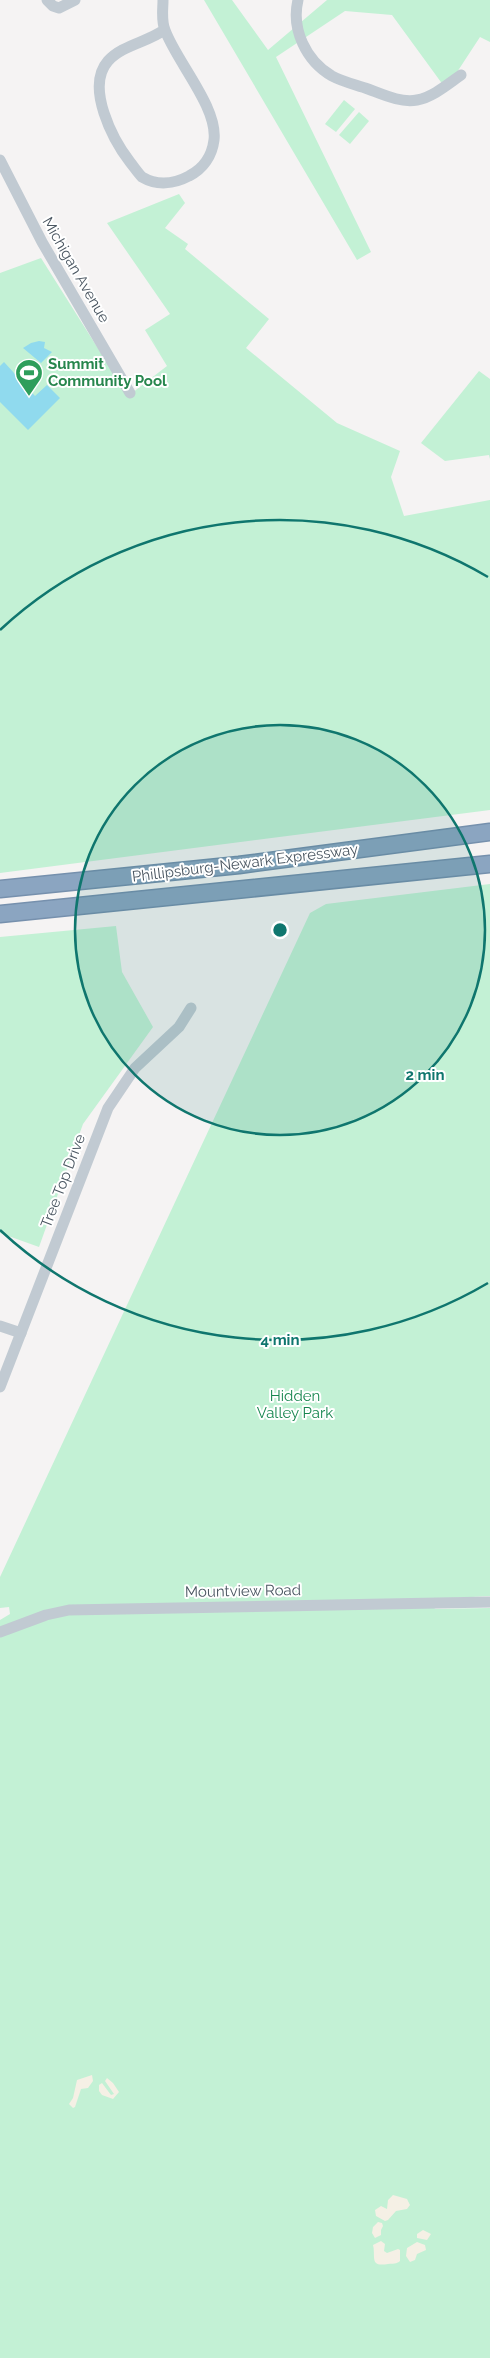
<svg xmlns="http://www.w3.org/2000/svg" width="490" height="2358" viewBox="0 0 490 2358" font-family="Raleway,sans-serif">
<rect width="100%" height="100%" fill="#f5f3f3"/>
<g fill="#c3f1d5">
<polygon points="204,0 232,0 268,50 327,0 490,0 490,42 480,37 446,89 392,15 345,11 276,57 371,252 357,260"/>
<polygon points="344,100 355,109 336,132 325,124"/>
<polygon points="359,112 369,121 350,144 339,135"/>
<polygon points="179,194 185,203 165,228 188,244 185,249 269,319 246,348 337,423 400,451 391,477 404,516 490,500 490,810 0,873 0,273 41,258 128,396 167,366 145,330 170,314 107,223"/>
<polygon points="479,371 490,379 490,459 489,455 445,461 421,443"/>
<polygon points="490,884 490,1596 453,1598 434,1609 490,1608 490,2358 0,2358 0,1620 10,1614 9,1607 0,1608 0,1577 310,913 326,904"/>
<polygon points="116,926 122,972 153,1027 83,1124 39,1247 0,1233 0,937"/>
</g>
<g fill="#f5f0e5">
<polygon points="92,2075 93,2081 88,2088 81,2089 75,2107 73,2108 69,2104 73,2098 77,2080"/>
<polygon points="107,2078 113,2083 119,2092 113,2099 102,2095 99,2091 99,2085 102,2083 111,2095 114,2094 105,2081"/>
<polygon points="393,2195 407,2199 410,2205 407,2209 396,2211 388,2220 385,2221 376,2216 375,2210 381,2206 387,2209 388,2200"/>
<polygon points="378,2222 382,2223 383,2226 381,2230 381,2235 375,2238 372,2233 373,2227"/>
<polygon points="423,2230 431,2234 427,2240 417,2238 417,2234"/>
<path d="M381,2241L385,2244L384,2251L387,2253L398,2249L400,2250V2261C395,2265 393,2263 388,2264C369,2267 376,2257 373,2245Z"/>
<polygon points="417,2242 425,2245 426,2250 417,2254 415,2260 410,2262 406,2256 407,2248"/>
</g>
<g fill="#90daee">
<polygon points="39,341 45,342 44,348 52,352 41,363 23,348 31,343"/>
<polygon points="4,362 35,396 47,385 60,398 28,430 0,402 0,366"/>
</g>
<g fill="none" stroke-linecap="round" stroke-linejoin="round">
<defs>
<g id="highway">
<polyline points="0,889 239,865 490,832"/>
<polyline points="0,914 490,864"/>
</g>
</defs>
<use href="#highway" stroke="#7690ad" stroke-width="19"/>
<g stroke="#c1cad2" stroke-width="11">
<polyline points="47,0 53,6 59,8 75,0"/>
<path d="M163,0C163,9 161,21 165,30C176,61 218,107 214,140C212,156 203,169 189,176C174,184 157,186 142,177C138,173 134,167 130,162C113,140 85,87 108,61C122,45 148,42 164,30"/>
<path d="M298,0C291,29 306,61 332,76C343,82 357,85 368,89C384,95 401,103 417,100C433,97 448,84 461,75"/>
<polyline points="0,160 42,242 130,393"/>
<polyline points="0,1326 21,1333"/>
<polyline points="0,1387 108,1108 135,1068 179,1027 191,1008"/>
<polyline points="0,1632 46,1615 69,1610 490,1602"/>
</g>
<use href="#highway" stroke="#8ba5c1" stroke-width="16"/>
</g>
<circle cx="280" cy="930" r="205" fill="#0f766e" fill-opacity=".12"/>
<g fill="none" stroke="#0f766e" stroke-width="2.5">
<circle cx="280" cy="930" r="205"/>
<path d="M488 1283A410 410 0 0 1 0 1230M0 630A410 410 0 0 1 488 577"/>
</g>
<defs>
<symbol id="stadium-pin" viewBox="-11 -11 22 30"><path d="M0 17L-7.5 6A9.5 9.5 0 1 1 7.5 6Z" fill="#2e9e5b" stroke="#fff"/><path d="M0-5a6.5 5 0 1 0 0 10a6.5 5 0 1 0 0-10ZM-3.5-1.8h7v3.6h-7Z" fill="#fff"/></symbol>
</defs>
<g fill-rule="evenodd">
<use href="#stadium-pin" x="13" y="357" width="32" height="43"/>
</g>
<g text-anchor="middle" stroke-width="4" stroke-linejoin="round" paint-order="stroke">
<g font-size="15" fill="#4a5661" stroke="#fff">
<text transform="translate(76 270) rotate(60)" y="5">Michigan Avenue</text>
<text transform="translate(245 863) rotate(-7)" y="5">Phillipsburg-Newark Expressway</text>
<text transform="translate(63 1181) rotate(-69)" y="5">Tree Top Drive</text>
<text transform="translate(243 1591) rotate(-1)" y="5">Mountview Road</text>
</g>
<g font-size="15" font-weight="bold" fill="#27864d" stroke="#fff" text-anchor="start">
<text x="48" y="369">Summit<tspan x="48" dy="17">Community Pool</tspan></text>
</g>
<g font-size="15" fill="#17864f" stroke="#fff">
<text x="295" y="1401">Hidden<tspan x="295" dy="17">Valley Park</tspan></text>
</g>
</g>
<circle cx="280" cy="930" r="8" fill="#0f766e" stroke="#fff" stroke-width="2.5"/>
<g font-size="15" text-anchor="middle" font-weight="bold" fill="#0f766e" stroke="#fff" stroke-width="4" stroke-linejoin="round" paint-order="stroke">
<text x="425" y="1080">2 min</text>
<text x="280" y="1345">4 min</text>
</g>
</svg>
